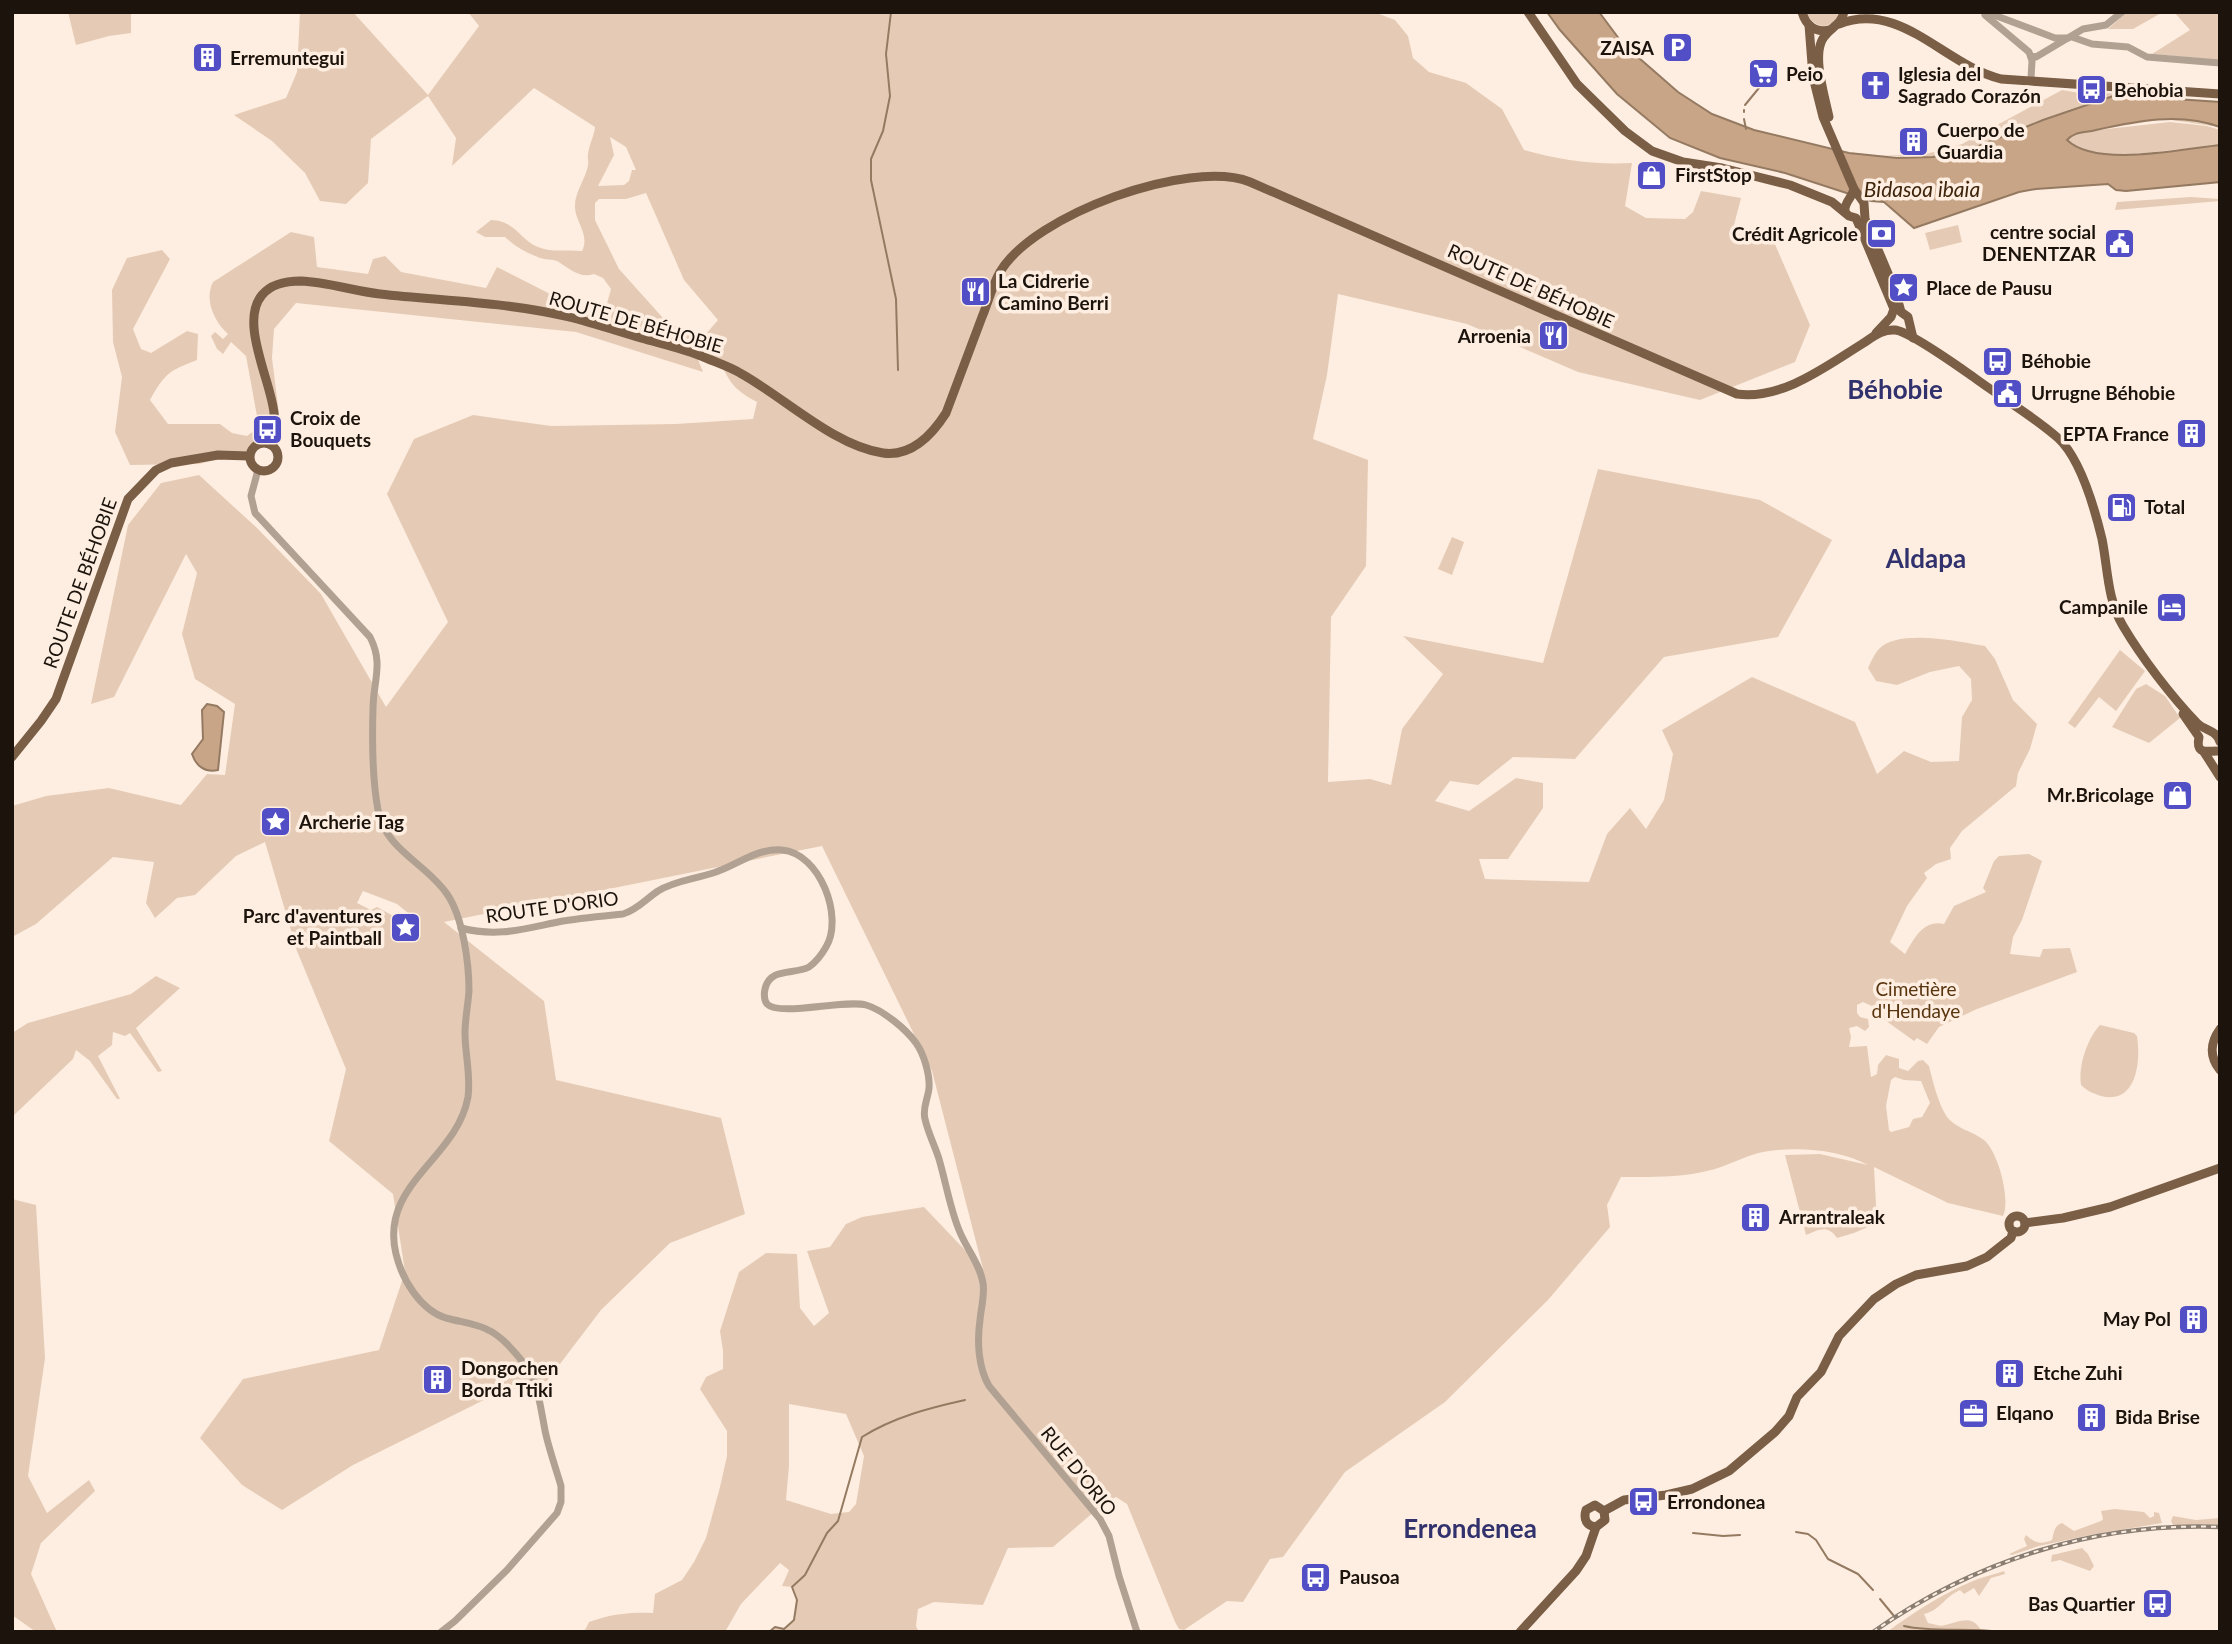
<svg xmlns="http://www.w3.org/2000/svg" width="2232" height="1644" viewBox="0 0 2232 1644" font-family="Lato,sans-serif">
<rect width="100%" height="100%" fill="#feeee1"/>
<g fill="#e5cbb5" fill-rule="evenodd">
<polygon points="68,12 131,12 131,33 109,36 76,45"/>
<path d="M300,12H353L428,95L479,26L468,12H1374L1395,20L1408,36L1413,58L1429,72L1466,83L1502,109L1524,150C1560,160 1594,165 1632,163L1625,206L1646,218L1685,219L1693,212L1701,191L1741,198L1732,233L1774,242L1810,325L1795,362L1700,400L1578,372L1467,324L1338,294L1327,375L1313,439L1368,460L1366,566L1331,617L1328,782L1370,779L1391,785L1402,729L1443,674L1403,636L1543,663L1598,469L1760,500L1832,540L1778,637L1664,657L1575,759L1513,757L1478,785L1450,781L1435,801L1469,811L1516,778L1543,783V808L1508,859H1479L1485,879L1589,882L1607,834L1630,808L1646,829L1664,800L1673,754L1662,730L1752,677L1855,722L1877,774L1904,751L1931,762L1959,761L1962,717L1972,700L1971,679L1959,666L1930,672L1897,685L1876,681L1868,668C1871,662 1874,654 1879,649C1898,628 1961,642 1985,646L1995,659L2013,700L2037,724L2030,749L2018,773L2016,786L1962,831L1950,848L1951,859L1936,864L1924,873L1927,878L1907,906L1890,942L1905,954C1914,939 1923,919 1944,924L1954,906L1986,892L1983,888L1994,861L1999,856L2029,854L2042,861L2022,920L2013,937L2010,954L2040,957L2043,949L2070,948L2077,972L1977,1009L1939,1027L1927,1044L1917,1038L1914,1041L1882,1018L1872,1006L1863,1002L1857,1005V1013L1860,1017L1868,1019L1869,1027L1865,1031L1857,1026L1849,1028L1851,1037L1849,1047L1867,1046L1871,1077L1877,1074L1878,1065L1886,1055L1899,1059V1068L1908,1071L1918,1061L1923,1060L1929,1066C1933,1082 1938,1103 1947,1117C1955,1128 1974,1132 1984,1140C1998,1151 2011,1200 2003,1216L1948,1203L1874,1167L1877,1223L1854,1233L1837,1238C1827,1224 1819,1230 1806,1235L1785,1155L1820,1154L1868,1165C1839,1149 1795,1146 1763,1152C1744,1156 1726,1167 1707,1171C1679,1178 1649,1177 1621,1177L1607,1205L1610,1227L1548,1300L1445,1402L1345,1472L1283,1557L1270,1559L1243,1602L1227,1601L1184,1630L1179,1629L1175,1622L1127,1504L1116,1497L1102,1505L1053,1547L1008,1548L983,1605L934,1602L918,1609L916,1626L919,1632H769L775,1627L784,1629L795,1620L797,1600L792,1587L782,1586L789,1570L780,1563L741,1604L725,1632H584L589,1622C611,1614 630,1612 653,1613L655,1594L682,1580L694,1562L706,1538L720,1487L727,1456V1431L700,1389L706,1377L723,1369V1351L720,1331L739,1272L766,1253L797,1254L800,1308L814,1326L829,1313L807,1251L830,1247L846,1224L862,1217L924,1207L983,1269L932,1071L822,846L444,922L544,1001L556,1080L721,1118L745,1214L670,1243L601,1310L547,1381L498,1393L353,1465L282,1510L242,1485L200,1438L243,1379L379,1350L405,1272L393,1194L329,1141L346,1069L297,951L265,842L236,856L195,895L177,898L155,918L146,903L154,862L113,857L36,924L12,937V806L46,796L109,788L181,805L207,774L225,775L235,704L195,679L182,634L197,573L186,554L114,697L91,704L128,525L161,483L199,475L257,528L321,594L386,707L448,622L387,494L414,439L473,415L551,426L676,424L753,419L757,402C734,390 729,382 719,359L693,347L703,372L576,332L296,303L274,329L272,358L279,414L266,439L245,452L199,464L130,465L115,432L122,377L113,342L112,290L127,258L162,250L170,259L133,329L141,349L151,353L187,331L198,334L197,360C169,371 165,373 150,400L168,424H220L232,433L247,436L259,427L246,356L231,342L223,354L217,349L211,336L215,332L223,339L228,334C214,321 204,300 213,282L291,232L314,237L317,267L368,274L373,259L385,256L401,272L486,288L497,267L556,297L570,317L593,314L606,307L611,289L603,278L594,274C579,279 569,268 557,261C552,259 546,260 540,258C527,253 515,247 505,237H485L476,232L491,220C516,221 519,239 538,247C552,253 568,249 582,251C590,235 576,223 575,208C574,192 586,179 588,165C589,162 587,158 588,154C589,145 594,136 595,127L534,88L452,166L456,138L428,96L371,139L368,183L346,204L320,201L305,173L272,141L234,115L286,98L297,72ZM610,137L626,147L636,170H632L629,181L624,185L598,186L614,155ZM646,193L684,280L718,320L705,335H690L663,318L619,269L595,220V203L599,199H626ZM363,891L397,904L408,913L409,920L406,923L377,907L371,910L357,903ZM1895,1077L1904,1080L1921,1081L1930,1103L1922,1117L1913,1119L1909,1127L1891,1132L1889,1130L1886,1106L1891,1080ZM789,1404L846,1414L864,1456L856,1504L849,1512L831,1514L786,1500L789,1466Z"/>
<path d="M1806,12H1840C1833,31 1814,30 1806,12Z"/>
<polygon points="2127,12 2163,12 2133,29 2108,29"/>
<polygon points="2174,12 2220,12 2220,60 2152,54 2190,30"/>
<polygon points="2062,90 2080,93 2106,93 2220,102 2220,127 2164,119 2098,130 2170,122 2207,126 2220,130 2220,145 2125,155 2088,153 2069,143 1997,158 1879,156 1926,154 1962,144"/>
<polygon points="2191,197 2220,199 2220,201 2115,210 2117,202"/>
<polygon points="1958,225 1962,242 1930,250 1925,233"/>
<polygon points="1452,537 1464,542 1452,575 1438,569"/>
<polygon points="2120,650 2145,671 2116,711 2099,697 2075,728 2068,723"/>
<polygon points="2146,684 2165,696 2180,718 2149,743 2112,727 2136,689"/>
<polygon points="156,976 180,988 136,1028 162,1071 158,1072 130,1033 125,1036 113,1032 112,1045 98,1056 120,1099 117,1099 90,1061 76,1050 73,1059 12,1117 12,1033 28,1023 131,994"/>
<path d="M2100,1025L2134,1033L2137,1036C2141,1061 2137,1105 2101,1096C2092,1093 2087,1091 2081,1085C2078,1066 2087,1039 2100,1025Z"/>
<polygon points="12,1199 36,1205 45,1358 28,1476 47,1513 89,1480 95,1491 41,1543 31,1574 57,1632 36,1632 12,1615"/>
<path d="M2115,1509L2144,1512L2150,1518L2154,1516V1512L2159,1513L2162,1523L2090,1535L2039,1546L2012,1555L2009,1554L2027,1546L2024,1539L2026,1535C2035,1543 2041,1545 2052,1540C2054,1532 2054,1526 2062,1523L2074,1531L2101,1521L2103,1519L2101,1511Z"/>
<polygon points="2173,1516 2196,1520 2220,1518 2220,1525 2173,1525 2171,1521"/>
<polygon points="2082,1548 2088,1554 2094,1566 2090,1571 2060,1560 2051,1562 2052,1555"/>
<path d="M2004,1571L2005,1574L1991,1578L1979,1596L1974,1588L1964,1594L1960,1590C1944,1597 1941,1610 1924,1614L1928,1623C1934,1624 1939,1627 1945,1625C1960,1622 1971,1614 1981,1630L1887,1632C1914,1612 1942,1594 1973,1581C1984,1576 1994,1575 2004,1571Z"/>
</g>
<g fill="#c9a587" stroke="#957a62" stroke-width="2">
<path d="M1547,12H1599L1623,44L1678,92L1712,114L1754,130L1849,153L1897,158L1933,157L1979,146L2043,120L2116,95L2220,102V127C2180,112 2136,121 2096,130C2085,133 2075,131 2067,140C2096,168 2182,149 2220,145V182L2126,191L2116,190L2108,184L2036,189L2019,192L1914,228L1884,202L1871,201L1785,173L1720,158L1670,138L1617,94L1560,30Z"/>
<path d="M207,704L217,706L224,712L218,770C205,773 196,766 192,754L203,739L202,710Z"/>
</g>
<g fill="none" stroke-linecap="round" stroke-linejoin="round">
<g stroke="#957a62" stroke-width="2">
<polyline points="891,12 886,54 890,96 883,131 871,159 871,180 896,299 898,370"/>
<polyline points="1745,105 1777,66"/>
<polyline points="1744,112 1744,110"/>
<polyline points="1744,119 1746,129"/>
<polyline points="1796,1532 1808,1534 1816,1540 1828,1559 1858,1574 1873,1590"/>
<polyline points="1693,1533 1723,1536 1740,1535"/>
<polyline points="1880,1599 1894,1616"/>
<path d="M1904,1626C1935,1633 1968,1627 2000,1632"/>
<path d="M769,1632L775,1627L784,1629L794,1620L797,1600L792,1587L805,1575L827,1533L838,1521L862,1437C894,1417 929,1408 965,1400"/>
</g>
<g stroke="#b1a193" stroke-width="7">
<polyline points="1986,12 2055,38 2068,38"/>
<polyline points="1985,15 2029,52 2032,61 2031,78"/>
<polyline points="2072,37 2092,44 2128,47 2147,57 2220,63"/>
<polyline points="2031,56 2036,57 2083,29 2106,25 2122,12"/>
<path d="M258,470L251,496L255,513L370,637C384,664 373,681 373,709C372,742 372,778 378,810C385,850 426,863 447,894C463,917 469,963 469,991C468,1005 465,1019 465,1033C465,1054 471,1076 468,1097C457,1159 379,1184 396,1254C402,1279 420,1310 446,1318C472,1325 488,1324 508,1345C517,1355 528,1366 533,1378C540,1396 542,1417 546,1435C550,1452 556,1469 561,1486V1502L557,1513L507,1570L455,1621L441,1632"/>
<path d="M461,928C499,938 526,928 563,921C583,918 603,916 623,914C637,910 646,899 658,891C674,881 695,879 713,873C737,866 755,848 782,850C820,853 844,917 826,947C822,954 816,962 809,967C794,975 770,967 765,989C764,994 764,1000 767,1004C779,1017 845,999 866,1005C883,1010 906,1029 916,1043C924,1054 930,1075 929,1088C928,1099 922,1108 925,1119C928,1133 935,1146 939,1159C946,1183 950,1208 959,1230C966,1248 980,1264 983,1283C985,1295 981,1308 980,1320C977,1341 978,1367 989,1386L1100,1519L1109,1536L1119,1576L1137,1632"/>
</g>
<g stroke="#7a5e46" stroke-width="9">
<polyline points="1528,12 1577,84 1625,131 1652,151 1683,162 1722,168 1790,185 1832,202 1849,216 1856,218 1894,309 1891,317 1876,333"/>
<path d="M1802,12C1806,26 1816,33 1830,30"/>
<path d="M1839,24C1901,0 1944,65 2001,79L2220,94"/>
<polyline points="1809,25 1813,77 1823,117 1854,189 1864,203 1865,219 1895,290 1901,312 1908,317 1913,338"/>
<path d="M1829,117C1825,97 1811,54 1824,37C1831,27 1841,25 1844,12"/>
<path d="M1845,211C1844,202 1852,198 1854,189"/>
<circle cx="264" cy="457" r="14"/>
<path d="M269,444C272,434 275,424 274,413C271,381 239,322 262,295C271,284 288,281 301,281C327,282 354,291 380,294C442,301 508,302 569,317C593,323 617,331 641,338C662,344 685,349 706,358C718,363 730,367 740,373C784,397 834,446 883,453C912,457 932,435 946,413C958,381 970,349 982,317C988,303 992,286 1000,272C1033,215 1189,158 1250,182L1737,394C1782,400 1825,367 1862,344C1873,337 1882,329 1895,330C1909,331 1959,367 1972,376C2000,397 2032,415 2058,438C2081,459 2095,510 2102,539C2108,569 2107,599 2123,626C2142,658 2171,696 2197,723C2205,731 2217,730 2220,742"/>
<path d="M2183,714L2199,737C2195,757 2209,750 2220,751"/>
<polyline points="2204,752 2220,777"/>
<polyline points="12,757 41,721 56,699 128,499 156,470 171,463 218,455 249,456"/>
<path d="M2220,1029C2210,1043 2209,1056 2220,1070"/>
<circle cx="2017" cy="1224" r="8"/>
<polyline points="2025,1223 2063,1218 2110,1207 2220,1168"/>
<polyline points="1604,1511 1624,1500 1666,1495 1692,1489 1729,1471 1775,1432 1789,1416 1797,1397 1821,1372 1839,1336 1874,1299 1896,1284 1916,1275 1967,1266 1987,1257 2011,1238 2013,1231"/>
<path d="M1596,1527C1587,1526 1583,1520 1586,1510L1595,1505L1604,1511"/>
<polyline points="1520,1632 1576,1571 1586,1556 1596,1527 1605,1520 1604,1511"/>
</g>
<defs>
<path id="rail" d="M1873,1632C1975,1561 2095,1522 2220,1527"/>
</defs>
<use href="#rail" stroke="#8a7e73" stroke-width="4.5"/>
<use href="#rail" stroke="#feeee1" stroke-width="2" stroke-dasharray="5" stroke-linecap="butt"/>
</g>
<defs>
<symbol id="parking-square" viewBox="-11 -11 22 22"><rect x="-9" y="-9" width="18" height="18" rx="4" fill="#524ec5" stroke="#feeee1"/><path d="M-3.5-5.5H1a3.5 3.5 0 0 1 0 7H-1V5.5H-3.5ZM-1-3.4V-.6H.8a1.4 1.4 0 0 0 0-2.8Z" fill="#fff"/></symbol>
<symbol id="building-square" viewBox="-11 -11 22 22"><rect x="-9" y="-9" width="18" height="18" rx="4" fill="#524ec5" stroke="#feeee1"/><path d="M-4-6H4V6H1V3H-1V6H-4ZM-2.5-4.3h1.7v1.8h-1.7ZM.8-4.3h1.7v1.8H.8ZM-2.5-1h1.7V.8h-1.7ZM.8-1h1.7V.8H.8Z" fill="#fff"/></symbol>
<symbol id="supermarket-square" viewBox="-11 -11 22 22"><rect x="-9" y="-9" width="18" height="18" rx="4" fill="#524ec5" stroke="#feeee1"/><path d="M-6-5.5h2.5l.6 2H6L4.5 2H-2.5L-4.4-4H-6ZM-1.5 3.2a1.3 1.3 0 1 0 .1 0ZM3 3.2a1.3 1.3 0 1 0 .1 0Z" fill="#fff"/></symbol>
<symbol id="church-square" viewBox="-11 -11 22 22"><rect x="-9" y="-9" width="18" height="18" rx="4" fill="#524ec5" stroke="#feeee1"/><path d="M-1.2-6h2.4v3.5h3.3v2.4h-3.3V6h-2.4V-.1h-3.3v-2.4h3.3Z" fill="#fff"/></symbol>
<symbol id="bus-square" viewBox="-11 -11 22 22"><rect x="-9" y="-9" width="18" height="18" rx="4" fill="#524ec5" stroke="#feeee1"/><path d="M-5-6H5V4H4V6H2V4H-2V6H-4V4H-5ZM-3.5-4V0h7V-4ZM-3.5 1.2v1.5H-2V1.2ZM2 1.2v1.5H3.5V1.2Z" fill="#fff"/></symbol>
<symbol id="shop-square" viewBox="-11 -11 22 22"><rect x="-9" y="-9" width="18" height="18" rx="4" fill="#524ec5" stroke="#feeee1"/><path d="M-5-2.5h2.3a2.7 3.5 0 0 1 5.4 0H5L5.5 6h-11ZM-1.5-2.5h3a1.5 2.3 0 0 0-3 0Z" fill="#fff"/></symbol>
<symbol id="bank-square" viewBox="-11 -11 22 22"><rect x="-9" y="-9" width="18" height="18" rx="4" fill="#524ec5" stroke="#feeee1"/><path d="M-6-4H6V4H-6ZM0-2.3a2.3 2.3 0 1 0 0 4.6a2.3 2.3 0 1 0 0-4.6Z" fill="#fff"/></symbol>
<symbol id="civic-square" viewBox="-11 -11 22 22"><rect x="-9" y="-9" width="18" height="18" rx="4" fill="#524ec5" stroke="#feeee1"/><path d="M-.6-6.5H3V-4.5H.6V-3L4-1V1h2V6H-6V1h2V-1L-.6-3ZM-1.2 2.5V6h2.4V2.5Z" fill="#fff"/></symbol>
<symbol id="sight-square" viewBox="-11 -11 22 22"><rect x="-9" y="-9" width="18" height="18" rx="4" fill="#524ec5" stroke="#feeee1"/><path d="M0-6L1.8-2.2L6-1.7L2.9 1.2L3.7 5.4L0 3.3L-3.7 5.4L-2.9 1.2L-6-1.7L-1.8-2.2Z" fill="#fff"/></symbol>
<symbol id="restaurant-square" viewBox="-11 -11 22 22"><rect x="-9" y="-9" width="18" height="18" rx="4" fill="#524ec5" stroke="#feeee1"/><path d="M-5-6h1v4h1v-4h1v4h1v-4h1v5L-1.5 .5V6h-2V.5L-5-1ZM5-6V6H3V1.5H1.5Q1.5-4 5-6Z" fill="#fff"/></symbol>
<symbol id="fuel-square" viewBox="-11 -11 22 22"><rect x="-9" y="-9" width="18" height="18" rx="4" fill="#524ec5" stroke="#feeee1"/><path d="M-5.5-6h7V0h2V4h1.3V-2.5L3-4.5l.8-.8L6-3V5H2.5V1h-1V6h-7ZM-4.2-4.7v3.2H.2V-4.7Z" fill="#fff"/></symbol>
<symbol id="hotel-square" viewBox="-11 -11 22 22"><rect x="-9" y="-9" width="18" height="18" rx="4" fill="#524ec5" stroke="#feeee1"/><path d="M-6-4.5h1.5V1H6V5H4.5V3h-9V5H-6ZM-4 0a1.8 1.8 0 1 1 3.6 0ZM.5 0V-2.5h3Q6-2.5 6 0Z" fill="#fff"/></symbol>
<symbol id="office-square" viewBox="-11 -11 22 22"><rect x="-9" y="-9" width="18" height="18" rx="4" fill="#524ec5" stroke="#feeee1"/><path d="M-6-3h4V-5.5h4V-3h4V5H-6ZM-1-4.5V-3h2v-1.5ZM-6 0V1H6V0Z" fill="#fff"/></symbol>
</defs>
<g fill-rule="evenodd">
<use href="#parking-square" x="1660" y="30" width="35" height="35"/>
<use href="#building-square" x="190" y="40" width="35" height="35"/>
<use href="#supermarket-square" x="1746" y="56" width="35" height="35"/>
<use href="#church-square" x="1858" y="68" width="35" height="35"/>
<use href="#bus-square" x="2074" y="72" width="35" height="35"/>
<use href="#building-square" x="1896" y="124" width="35" height="35"/>
<use href="#shop-square" x="1634" y="158" width="35" height="35"/>
<use href="#bank-square" x="1864" y="216" width="35" height="35"/>
<use href="#civic-square" x="2102" y="226" width="35" height="35"/>
<use href="#sight-square" x="1886" y="270" width="35" height="35"/>
<use href="#restaurant-square" x="958" y="274" width="35" height="35"/>
<use href="#restaurant-square" x="1536" y="318" width="35" height="35"/>
<use href="#bus-square" x="1980" y="344" width="35" height="35"/>
<use href="#civic-square" x="1990" y="376" width="35" height="35"/>
<use href="#bus-square" x="250" y="412" width="35" height="35"/>
<use href="#building-square" x="2174" y="416" width="35" height="35"/>
<use href="#fuel-square" x="2104" y="490" width="35" height="35"/>
<use href="#hotel-square" x="2154" y="590" width="35" height="35"/>
<use href="#shop-square" x="2160" y="778" width="35" height="35"/>
<use href="#sight-square" x="258" y="804" width="35" height="35"/>
<use href="#sight-square" x="388" y="910" width="35" height="35"/>
<use href="#building-square" x="1738" y="1200" width="35" height="35"/>
<use href="#building-square" x="2176" y="1302" width="35" height="35"/>
<use href="#building-square" x="1992" y="1356" width="35" height="35"/>
<use href="#building-square" x="420" y="1362" width="35" height="35"/>
<use href="#office-square" x="1956" y="1396" width="35" height="35"/>
<use href="#building-square" x="2074" y="1400" width="35" height="35"/>
<use href="#bus-square" x="1626" y="1484" width="35" height="35"/>
<use href="#bus-square" x="1298" y="1560" width="35" height="35"/>
<use href="#bus-square" x="2140" y="1586" width="35" height="35"/>
</g>
<g text-anchor="middle" stroke-width="7" stroke-linejoin="round" paint-order="stroke">
<g font-size="19" font-weight="bold" fill="#1c140c" stroke="#feeee1" text-anchor="start">
<text x="1654" y="55" text-anchor="end">ZAISA</text>
<text x="230" y="65">Erremuntegui</text>
<text x="1786" y="81">Peio</text>
<text x="1898" y="81">Iglesia del<tspan x="1898" dy="22">Sagrado Corazón</tspan></text>
<text x="2114" y="97">Behobia</text>
<text x="1937" y="137">Cuerpo de<tspan x="1937" dy="22">Guardia</tspan></text>
<text x="1675" y="182">FirstStop</text>
<text x="2096" y="239" text-anchor="end">centre social<tspan x="2096" dy="22">DENENTZAR</tspan></text>
<text x="1858" y="241" text-anchor="end">Crédit Agricole</text>
<text x="998" y="288">La Cidrerie<tspan x="998" dy="22">Camino Berri</tspan></text>
<text x="1926" y="295">Place de Pausu</text>
<text x="1531" y="343" text-anchor="end">Arroenia</text>
<text x="2021" y="368">Béhobie</text>
<text x="2031" y="400">Urrugne Béhobie</text>
<text x="290" y="425">Croix de<tspan x="290" dy="22">Bouquets</tspan></text>
<text x="2169" y="441" text-anchor="end">EPTA France</text>
<text x="2144" y="514">Total</text>
<text x="2148" y="614" text-anchor="end">Campanile</text>
<text x="2154" y="802" text-anchor="end">Mr.Bricolage</text>
<text x="299" y="829">Archerie Tag</text>
<text x="382" y="923" text-anchor="end">Parc d'aventures<tspan x="382" dy="22">et Paintball</tspan></text>
<text x="1779" y="1224">Arrantraleak</text>
<text x="2171" y="1326" text-anchor="end">May Pol</text>
<text x="461" y="1375">Dongochen<tspan x="461" dy="22">Borda Ttiki</tspan></text>
<text x="2033" y="1380">Etche Zuhi</text>
<text x="1996" y="1420">Elqano</text>
<text x="2115" y="1424">Bida Brise</text>
<text x="1667" y="1509">Errondonea</text>
<text x="1339" y="1584">Pausoa</text>
<text x="2135" y="1611" text-anchor="end">Bas Quartier</text>
</g>
<g font-size="19" fill="#1c140c" stroke="#feeee1">
<text transform="translate(1531 286) rotate(24)" y="7">ROUTE DE BÉHOBIE</text>
<text transform="translate(636 322) rotate(16)" y="7">ROUTE DE BÉHOBIE</text>
<text transform="translate(80 583) rotate(-70)" y="7">ROUTE DE BÉHOBIE</text>
<text transform="translate(552 907) rotate(-8)" y="7">ROUTE D'ORIO</text>
<text transform="translate(1079 1471) rotate(51)" y="7">RUE D'ORIO</text>
</g>
<g font-size="19" fill="#58340f" stroke="#feeee1">
<text x="1916" y="996">Cimetière<tspan x="1916" dy="22">d'Hendaye</tspan></text>
</g>
<g font-size="21" font-style="italic" fill="#3e240b" stroke="#feeee1">
<text x="1922" y="197">Bidasoa ibaia</text>
</g>
<g font-size="26" font-weight="bold" fill="#31326d" stroke="#feeee1">
<text x="1895" y="399">Béhobie</text>
<text x="1926" y="568">Aldapa</text>
<text x="1470" y="1538">Errondenea</text>
</g>
</g>
<rect width="2232" height="1644" fill="none" stroke="#1c140c" stroke-width="28"/>
</svg>
